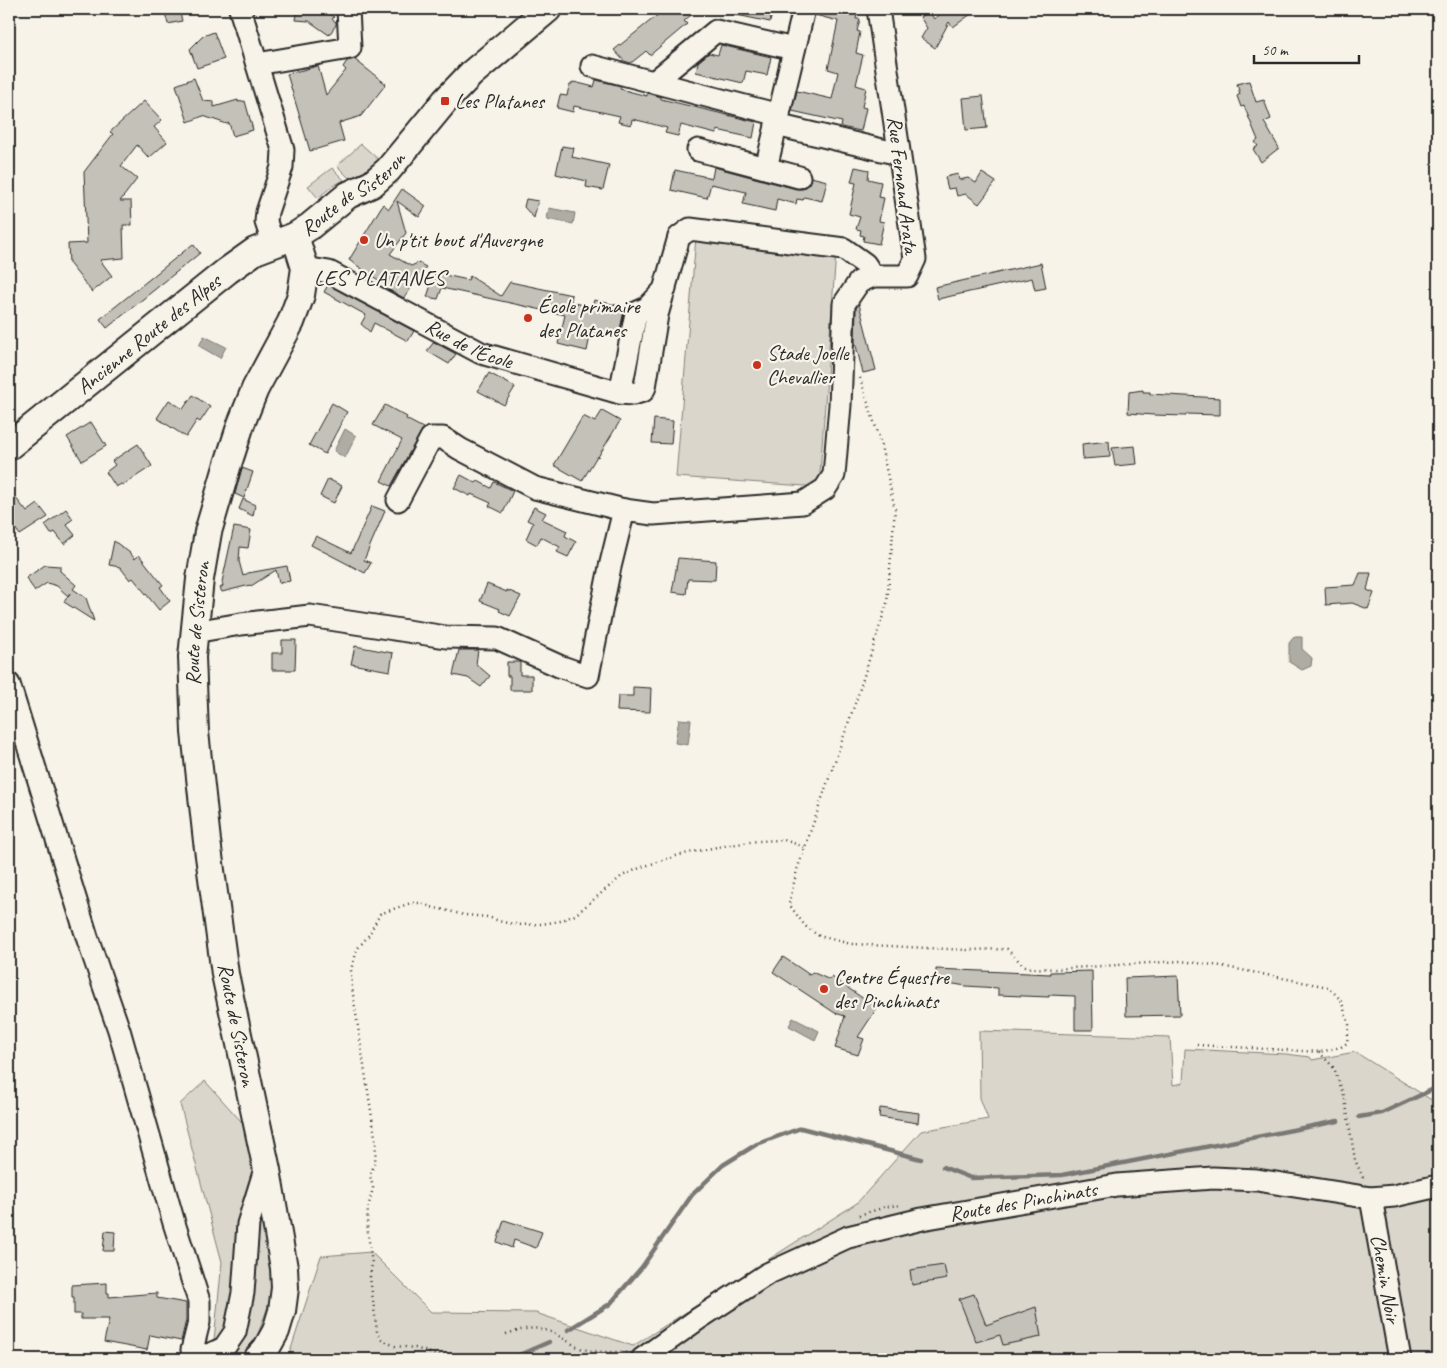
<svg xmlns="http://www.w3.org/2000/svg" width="1447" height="1368" viewBox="0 0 1447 1368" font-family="Caveat,sans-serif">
<rect width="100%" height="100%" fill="#f7f3e8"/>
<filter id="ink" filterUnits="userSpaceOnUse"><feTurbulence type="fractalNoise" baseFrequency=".02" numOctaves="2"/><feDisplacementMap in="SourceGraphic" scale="10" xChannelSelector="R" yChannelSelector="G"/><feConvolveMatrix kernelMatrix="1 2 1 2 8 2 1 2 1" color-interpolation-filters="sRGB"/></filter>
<g filter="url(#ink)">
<g fill="#dad6cc" stroke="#82807c">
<polygon points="361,144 379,160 364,172 349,178 337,166"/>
<polygon points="332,168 344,180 331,187 318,198 308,186"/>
<polygon points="696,237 836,252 819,487 676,477"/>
<polygon points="979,1031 1170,1037 1173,1085 1183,1083 1185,1049 1286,1054 1310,1057 1312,1060 1355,1052 1438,1104 1438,1359 284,1359 290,1352 321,1256 371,1252 431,1312 536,1313 633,1346 857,1203 921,1131 988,1119 980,1098"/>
<polygon points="205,1081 248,1129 275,1287 249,1359 192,1359 214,1340 222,1262 180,1104"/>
</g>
<g fill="#afaca4" stroke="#7a7874">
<polygon points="549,208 575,213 573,224 547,219"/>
<polygon points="204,336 226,347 220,358 199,346"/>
<polygon points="345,429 356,436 345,458 334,451"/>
<polygon points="1294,637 1302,637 1302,649 1312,658 1311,666 1302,670 1289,662 1289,643"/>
<polygon points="679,719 691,720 688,745 675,743"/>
<polygon points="793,1018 819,1031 815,1040 789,1026"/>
</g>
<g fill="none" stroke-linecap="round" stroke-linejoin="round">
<g stroke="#7a7874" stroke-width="4.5">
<polyline points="1359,1117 1382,1113 1438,1087"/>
<polyline points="943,1167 971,1178 1062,1175 1338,1121"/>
<polyline points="568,1330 610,1304 642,1267 692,1195 723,1165 757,1144 801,1128 921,1159"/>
<polyline points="510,1359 549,1342"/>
</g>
</g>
<g fill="#c4c1b9" stroke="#2b2b2b">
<polygon points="164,9 179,9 182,21 168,24"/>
<polygon points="298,9 321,9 334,17 332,19 336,22 336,25 329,35 309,21 296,20"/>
<polygon points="665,9 698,9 684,21 687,24 650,55 646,51 631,63 624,61 614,50"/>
<polygon points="733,9 773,9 770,22 732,14"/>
<polygon points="816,9 858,9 856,19 860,19 857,31 860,32 856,53 863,55 856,85 866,88 862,107 866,108 861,131 841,127 842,122 792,111 797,91 832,99 838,72 828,69 838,21 815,15"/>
<polygon points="939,9 978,9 953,27 949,22 935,48 921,38 927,28 920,17 929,11 934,19 942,13"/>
<polygon points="214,32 224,59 197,68 190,49 203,36"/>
<polygon points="721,45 771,57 767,75 746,71 743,83 696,72 698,62 709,53 718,55"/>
<polygon points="354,59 386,84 361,116 339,123 344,141 310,151 287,74 318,66 326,95 346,70 343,67 347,61"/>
<polygon points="194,78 203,101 214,102 214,107 238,100 238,102 245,101 253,130 233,136 229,123 227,124 203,116 188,122 176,85"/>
<polygon points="596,80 621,86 620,89 647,96 647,93 661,97 661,99 756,122 753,138 717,130 716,134 681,125 678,136 665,133 667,128 645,122 632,119 631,125 618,122 620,116 574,106 573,112 557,108 560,95 567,96 569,86 574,82 594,87"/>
<polygon points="1249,81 1256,102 1264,100 1271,119 1264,122 1279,148 1261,162 1253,149 1258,146 1255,142 1258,140 1244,106 1241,107 1237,96 1240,94 1237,84"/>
<polygon points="983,96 987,128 966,130 963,98"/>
<polygon points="144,101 162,120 154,127 167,142 149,158 137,145 121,166 137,179 120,201 131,201 132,225 123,225 124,258 100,260 112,276 92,292 69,263 68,244 87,243 84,172 113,134 110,132"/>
<polygon points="562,146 574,148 572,157 609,165 603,190 586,187 587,181 556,174"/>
<polygon points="714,167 796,189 803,189 807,186 811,177 827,181 822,201 804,197 803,200 797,199 796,204 777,199 775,211 743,204 746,192 711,184 707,198 671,190 675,170 712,178"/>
<polygon points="855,167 869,170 868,179 881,182 878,197 884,198 879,221 884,222 879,244 863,241 864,236 860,235 861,230 856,229 860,217 849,214 856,183 851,182"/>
<polygon points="982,173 996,182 979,204 966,194 957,196 955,188 948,189 945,177 958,174 959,180 968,178 976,183"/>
<polygon points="402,189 426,206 419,217 397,201 406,233 390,254 411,266 418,263 426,267 404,298 389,290 390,288 349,260 383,204 389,209"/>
<polygon points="526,199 538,201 534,218 524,207"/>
<polygon points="193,244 200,253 107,328 100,319"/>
<polygon points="1041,263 1046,288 1035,290 1032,278 938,299 935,287"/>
<polygon points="435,273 468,280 470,276 501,296 510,282 572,295 571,302 592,307 594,300 625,307 618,338 591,331 587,351 558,344 565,315 442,288 438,299 427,297"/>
<polygon points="328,285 414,331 408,341 374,323 370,332 361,324 366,315 324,292"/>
<polygon points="859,304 876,370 863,373 855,342 856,308"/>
<polygon points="434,342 456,354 449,364 427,351"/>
<polygon points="489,373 515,387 504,405 478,391"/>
<polygon points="1143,390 1143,392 1150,392 1150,394 1220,398 1220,415 1186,414 1186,416 1153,415 1128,413 1129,392"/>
<polygon points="193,395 210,407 200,422 197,420 186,437 157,418 169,400 183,409"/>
<polygon points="332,403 347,412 325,454 309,445"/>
<polygon points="385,405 407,417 406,419 423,428 391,486 381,481 402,440 373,425"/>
<polygon points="602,411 620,421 598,457 597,456 582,481 554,465 583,416 595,422"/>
<polygon points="654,419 673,421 671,444 652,443"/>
<polygon points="91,422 106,446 82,461 67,437"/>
<polygon points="1109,441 1110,457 1083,459 1082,444"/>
<polygon points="138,444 152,466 123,485 121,484 116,487 106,472 115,465 112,461"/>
<polygon points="1135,446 1137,464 1115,466 1112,448"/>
<polygon points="242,468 253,472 244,498 235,494"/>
<polygon points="461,475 476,483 478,481 491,488 494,482 513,491 503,513 489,506 491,503 471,494 470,496 454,488"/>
<polygon points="328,479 342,486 334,503 320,496"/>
<polygon points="15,497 27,512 38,504 48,517 20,535 9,520 9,502"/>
<polygon points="243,499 255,505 253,516 239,509"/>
<polygon points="372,506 385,511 364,560 371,563 365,573 311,545 316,536 351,553"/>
<polygon points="534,507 546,513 542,519 567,531 565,536 576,542 568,557 557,552 560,547 541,537 537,545 526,539 533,523 527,520"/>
<polygon points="66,509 73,519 66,524 75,535 64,544 55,532 51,534 45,525"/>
<polygon points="234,527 251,530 248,548 240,547 239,561 243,576 248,573 287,566 290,581 279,583 276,570 251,586 250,585 222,592 220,588 223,586 222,582"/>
<polygon points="114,541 130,553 135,559 139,555 163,585 160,587 170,601 159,610 133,578 130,580 120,567 109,565"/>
<polygon points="678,558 716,561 715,580 688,579 686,594 672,592"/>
<polygon points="45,565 60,566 60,571 76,585 73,589 86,598 94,621 64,602 70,593 68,596 57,586 47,583 35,591 26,578"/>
<polygon points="1360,573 1371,573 1367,590 1374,593 1368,609 1352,603 1326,605 1325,587 1355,585"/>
<polygon points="487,584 507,592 507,590 521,596 510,616 499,611 500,609 480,601"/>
<polygon points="282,640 296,640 295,670 272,670 272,653 282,653"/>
<polygon points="355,646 393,653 390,671 351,664"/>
<polygon points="459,650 478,650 476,664 490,676 481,687 468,678 453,675"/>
<polygon points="507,662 520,662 520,675 532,675 532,690 510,690 510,676 507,676"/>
<polygon points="633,687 651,688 650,712 617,711 618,696 633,696"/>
<polygon points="783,957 810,975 812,972 830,980 832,977 877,1008 858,1037 864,1039 858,1055 835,1048 845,1016 835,1013 773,972"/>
<polygon points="936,969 1050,974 1050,972 1092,971 1093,1030 1075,1030 1075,996 1049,995 1049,997 998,995 998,988 966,986 936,981"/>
<polygon points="1178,976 1180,1015 1126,1016 1125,978"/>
<polygon points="880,1108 919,1113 918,1123 879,1117"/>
<polygon points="504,1220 542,1232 536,1248 514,1240 512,1248 497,1242"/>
<polygon points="105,1231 115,1232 114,1251 103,1251"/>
<polygon points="944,1265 947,1279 912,1285 910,1270"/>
<polygon points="107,1283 107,1293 109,1293 109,1297 157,1293 157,1298 186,1303 186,1320 181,1341 150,1335 147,1350 104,1342 109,1319 81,1319 81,1314 74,1314 74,1297 72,1297 72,1285"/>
<polygon points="974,1294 986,1325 1036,1307 1041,1337 1003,1345 1000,1335 976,1342 959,1299"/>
</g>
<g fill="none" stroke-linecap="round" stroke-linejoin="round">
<defs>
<g id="minor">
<polyline points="240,9 283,150 282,167 267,212 266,222 269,231 276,243"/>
<polyline points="257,64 350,48 348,9"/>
<polyline points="592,66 779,115"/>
<polyline points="654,82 716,31 794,49"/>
<polyline points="776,125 899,154"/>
<polyline points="698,150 799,177"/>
<polyline points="766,168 804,9"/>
<path id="s1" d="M305,268L329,272L481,353L620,393L633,394L643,391L645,387L657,315L679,237L690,229L844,249L865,264L873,276H907L915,259L878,9"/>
<polyline points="620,393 636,313 647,308 665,289"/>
<polyline points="398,500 431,438 443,438 460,449 535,488 624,510"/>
<polyline points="194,632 241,624 310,616 446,637 497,638 559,666 588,676 610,567 624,510 653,514 803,503 825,489 834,475 840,405 844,304 859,282 873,276"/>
<polyline points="9,684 88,940 119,1030 174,1223 199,1301 199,1322 192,1350 206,1356 224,1348 235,1332 243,1293 248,1224 266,1166"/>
<path id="s2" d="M1371,1198L1400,1359"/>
<path id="s3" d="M642,1359L698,1319L767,1274L848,1237L922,1219L1117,1185L1213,1178L1257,1180L1371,1198L1394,1196L1438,1186"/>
</g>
<g id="major">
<path id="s4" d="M9,446L227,271L255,251L295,236L309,227L348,195L372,184L388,170L445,101L471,74L548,9"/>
<path id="s5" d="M257,1359L266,1349L276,1331L282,1311L285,1288L284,1268L267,1170L225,974L207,841L195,732L192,657L200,579L208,532L227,467L241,424L255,389L291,322L301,295L305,268L295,236"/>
</g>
</defs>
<use href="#minor" stroke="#2b2b2b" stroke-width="25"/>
<use href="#major" stroke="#2b2b2b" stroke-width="30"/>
<g stroke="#2b2b2b" stroke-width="2.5" stroke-dasharray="1 4" stroke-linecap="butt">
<polyline points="860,378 879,437 895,509 887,603 857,698 797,870 789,904 805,926 819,936 851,944 967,950 1007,949 1023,965 1031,968 1055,969 1181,961 1221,966 1328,987 1341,1000 1349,1025 1347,1043 1341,1047 1320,1052 1197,1045"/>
<polyline points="1319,1052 1334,1068 1345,1099 1355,1160 1364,1180"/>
<polyline points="859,1215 889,1206 902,1205"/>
<path d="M506,1334C528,1327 542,1325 562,1338C568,1341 576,1347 583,1349C597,1353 612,1352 626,1352"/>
<polyline points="449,1359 415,1348 395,1346 382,1340 377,1332 370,1277 372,1264 367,1225 368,1208 373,1188 370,1175 375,1163 376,1143 352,988 351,969 358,948 369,935 380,914 396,908 411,903 421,903 431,907 465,915 488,917 502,922 521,925 542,924 560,921 575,915 622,876 642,867 679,855 717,847 757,841 784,840 805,847"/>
</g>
<use href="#minor" stroke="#f7f3e8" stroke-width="21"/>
<use href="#major" stroke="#f7f3e8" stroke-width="26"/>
</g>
</g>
<g fill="#c8321e" stroke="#f7f3e8" stroke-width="2">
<rect x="440" y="96" width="10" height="10" rx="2.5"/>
<circle cx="364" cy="240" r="5"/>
<circle cx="528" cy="318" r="5"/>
<circle cx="757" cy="365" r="5"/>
<circle cx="824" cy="989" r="5"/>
</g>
<g text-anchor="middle" stroke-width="4.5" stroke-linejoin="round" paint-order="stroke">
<g font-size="21" fill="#2b2b2b" stroke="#f7f3e8" text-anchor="start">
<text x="455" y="108">Les Platanes</text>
<text x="374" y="247">Un p'tit bout d'Auvergne</text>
<text x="538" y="313">École primaire<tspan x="538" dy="24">des Platanes</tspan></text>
<text x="767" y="360">Stade Joelle<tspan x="767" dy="24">Chevallier</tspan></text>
<text x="834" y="984">Centre Équestre<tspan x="834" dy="24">des Pinchinats</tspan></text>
</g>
<g font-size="21" fill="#2b2b2b" stroke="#f7f3e8">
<text transform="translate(903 185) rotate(83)" y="7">Rue Fernand Arata</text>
<text dy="7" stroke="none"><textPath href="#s4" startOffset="429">Route de Sisteron</textPath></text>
<text dy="7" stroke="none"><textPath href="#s4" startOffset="179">Ancienne Route des Alpes</textPath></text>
<text dy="7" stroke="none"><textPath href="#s1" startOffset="182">Rue de l'École</textPath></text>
<text dy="7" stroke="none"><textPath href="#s5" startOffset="751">Route de Sisteron</textPath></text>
<text transform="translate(237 1025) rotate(79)" y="7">Route de Sisteron</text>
<text dy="7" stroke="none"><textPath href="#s3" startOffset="419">Route des Pinchinats</textPath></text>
<text dy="7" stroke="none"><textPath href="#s2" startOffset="82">Chemin Noir</textPath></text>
</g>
<g font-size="22" letter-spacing="1" fill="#2b2b2b" stroke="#f7f3e8">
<text x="380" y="285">LES PLATANES</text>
</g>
</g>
<rect width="1447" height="1368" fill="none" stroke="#f7f3e8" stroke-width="30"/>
<rect x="15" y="15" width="1417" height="1338" fill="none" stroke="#2b2b2b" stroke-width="2" filter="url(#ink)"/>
<path d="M1254 55v8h105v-8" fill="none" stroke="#2b2b2b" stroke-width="2.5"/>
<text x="1262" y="55" font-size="15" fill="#2b2b2b" stroke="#f7f3e8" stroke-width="4" paint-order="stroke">50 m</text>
</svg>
